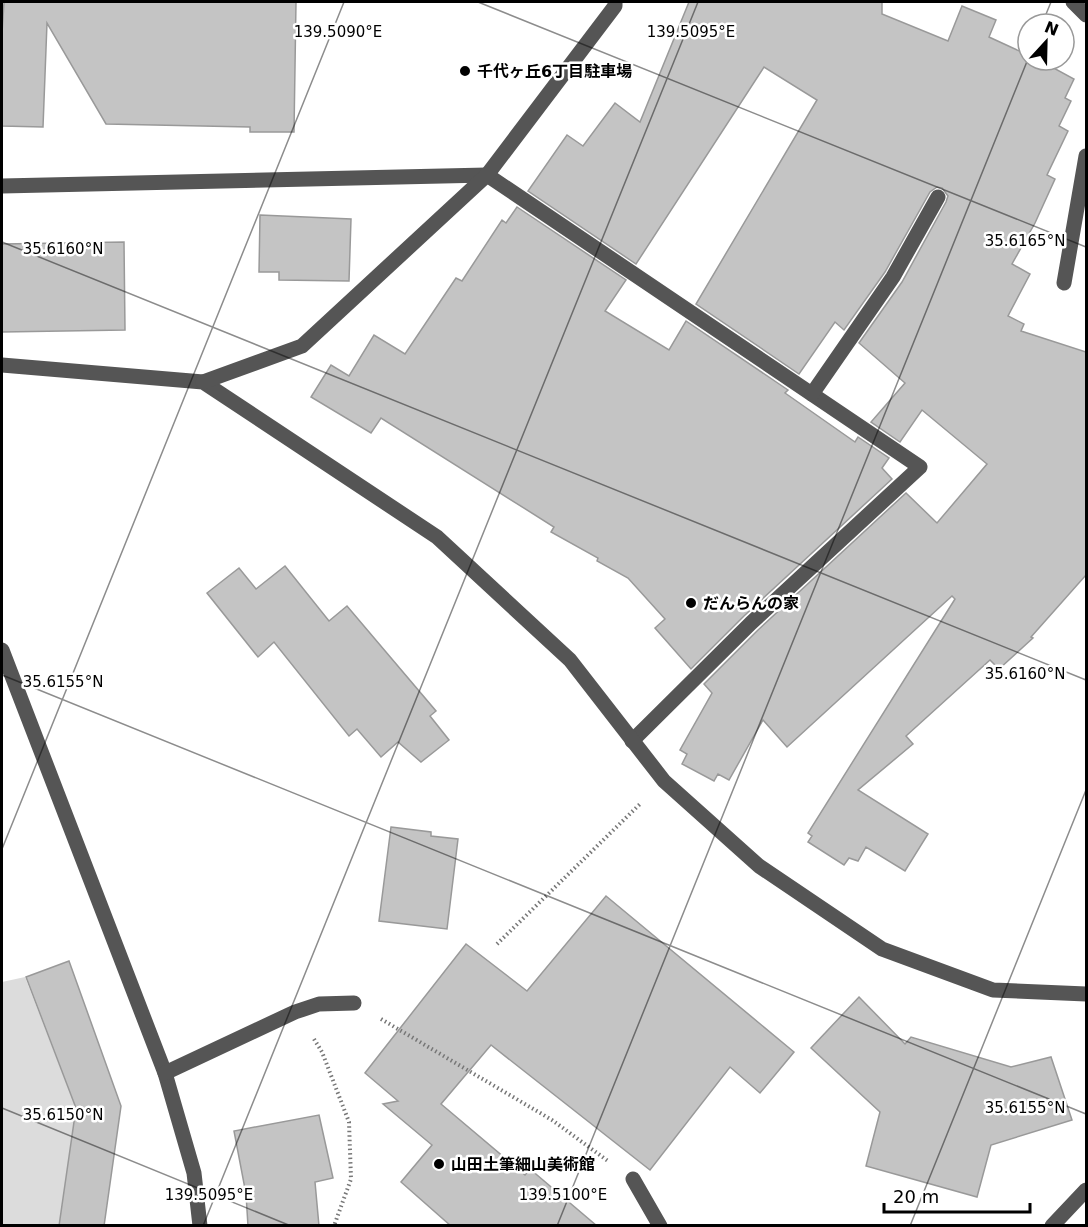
<svg xmlns="http://www.w3.org/2000/svg" width="1088" height="1227" viewBox="0 0 1088 1227" font-family="'DejaVu Sans','Noto Sans JP',sans-serif">
<rect width="100%" height="100%" fill="#fff"/>
<polygon fill="#dcdcdc" points="25,977 76,1108 59,1225 2,1225 2,982"/>
<g fill="#c4c4c4" stroke="#999" stroke-width="1.5">
<polygon points="4,2 296,2 294,132 250,132 250,127 106,124 47,23 43,127 2,126 2,33"/>
<polygon points="689,2 882,2 882,14 948,41 962,6 996,20 989,37 1028,55 1028,60 1039,60 1074,79 1065,98 1071,101 1059,126 1068,131 1047,175 1055,179 1035,223 1012,264 1030,274 1008,316 1024,324 1021,331 1086,352 1086,575 1031,637 1033,638 999,669 990,660 906,736 913,744 858,790 928,834 905,871 866,847 858,861 849,858 844,865 808,842 812,836 808,833 955,599 952,596 787,747 763,720 729,780 718,774 714,781 682,764 687,754 680,750 712,693 704,684 758,630 906,493 937,523 987,464 922,410 900,442 871,422 905,383 859,343 902,282 946,202 948,196 942,188 937,187 930,192 885,272 844,330 835,322 799,374 696,304 817,100 764,67 636,264 528,191 567,135 583,146 615,103 640,122"/>
<polygon points="517,207 626,280 605,311 669,350 686,321 788,390 785,393 855,442 858,437 889,458 882,468 892,479 744,616 691,669 655,628 665,619 628,578 597,561 598,558 551,532 554,527 381,418 371,433 311,397 331,365 349,376 374,335 405,354 456,278 462,281 502,220 506,223"/>
<polygon points="260,215 351,219 349,281 279,280 279,272 259,272"/>
<polygon points="124,242 125,330 2,332 2,244"/>
<polygon points="285,566 329,621 347,606 436,711 430,716 449,740 421,762 398,742 381,757 357,729 349,736 274,642 258,657 207,593 239,568 256,589"/>
<polygon points="391,827 431,832 431,836 458,839 447,929 379,921"/>
<polygon points="606,896 794,1052 760,1093 730,1067 650,1170 491,1045 441,1104 525,1175 530,1169 597,1226 451,1226 401,1182 432,1145 383,1104 398,1101 365,1073 466,944 527,991"/>
<polygon points="69,961 121,1106 104,1226 59,1226 76,1108 26,977"/>
<polygon points="859,997 905,1044 911,1037 1011,1067 1051,1057 1072,1120 991,1145 977,1197 866,1166 880,1112 811,1048"/>
<polygon points="319,1115 333,1178 315,1182 319,1226 248,1226 246,1194 234,1131"/>
</g>
<g fill="none" stroke-linecap="round" stroke-linejoin="round">
<g stroke="#777" stroke-width="4" stroke-dasharray="1.5 3" stroke-linecap="butt">
<polyline points="497,944 640,804"/>
<polyline points="381,1019 552,1120 608,1161"/>
<polyline points="314,1039 322,1052 349,1122 351,1179 334,1226"/>
</g>
<g stroke="#555" stroke-width="15">
<polyline points="1073,2 1086,15"/>
<polyline points="2,186 487,175 920,467 751,623 632,741"/>
<polyline points="1064,283 1086,156"/>
<polyline points="2,365 203,382 437,537 570,660 664,781 759,866 882,949 993,990 1086,994"/>
<polyline points="203,382 302,346 487,175 615,6 615,2"/>
<polyline points="812,394 893,277 938,197"/>
<polyline points="2,650 165,1073 194,1173 200,1226"/>
<polyline points="165,1073 295,1012 319,1004 354,1003"/>
<polyline points="633,1179 660,1226"/>
<polyline points="1052,1226 1086,1190"/>
</g>
</g>
<path fill="none" stroke="#000" stroke-width="1.5" stroke-opacity="0.45" d="M478,2L1086,247M1042,24L1051,2M2,242L1086,680M2,675L1086,1114M2,849L344,2M2,1108L291,1226M203,1226L698,2M557,1226L1028,59M910,1226L1086,790"/>
<g fill="#000" stroke="#fff" stroke-width="2">
<circle cx="465" cy="71" r="6"/>
<circle cx="691" cy="603" r="6"/>
<circle cx="439" cy="1164" r="6"/>
</g>
<g text-anchor="middle" stroke-width="5" stroke-linejoin="round" paint-order="stroke">
<g font-size="16" font-weight="bold" fill="#000" stroke="#fff" text-anchor="start">
<text x="477" y="77">千代ヶ丘6丁目駐車場</text>
<text x="703" y="609">だんらんの家</text>
<text x="451" y="1170">山田土筆細山美術館</text>
</g>
</g>
<g font-size="15" text-anchor="middle" fill="#000" stroke="#fff" stroke-width="5" stroke-linejoin="round" paint-order="stroke">
<text x="338" y="37">139.5090°E</text>
<text x="691" y="37">139.5095°E</text>
<text x="1025" y="246">35.6165°N</text>
<text x="63" y="254">35.6160°N</text>
<text x="1025" y="679">35.6160°N</text>
<text x="63" y="687">35.6155°N</text>
<text x="1025" y="1113">35.6155°N</text>
<text x="63" y="1120">35.6150°N</text>
<text x="209" y="1200">139.5095°E</text>
<text x="563" y="1200">139.5100°E</text>
</g>
<rect width="1088" height="1227" fill="none" stroke="#000000" stroke-width="6"/>
<g transform="translate(1046 42) rotate(22)"><circle r="28" fill="#ffffff" stroke="#999999" stroke-width="1.5"/>
<path d="M0-4.5L10 22L0 15L-10 22Z" fill="#000000"/>
<text y="-9" font-size="16" font-weight="bold" text-anchor="middle" fill="#000000">N</text>
</g>
<path d="M884 1203v9h146v-9" fill="none" stroke="#000000" stroke-width="3"/>
<text x="893" y="1203" font-size="18" fill="#000000" stroke="#ffffff" stroke-width="4.5" paint-order="stroke">20 m</text>
</svg>
